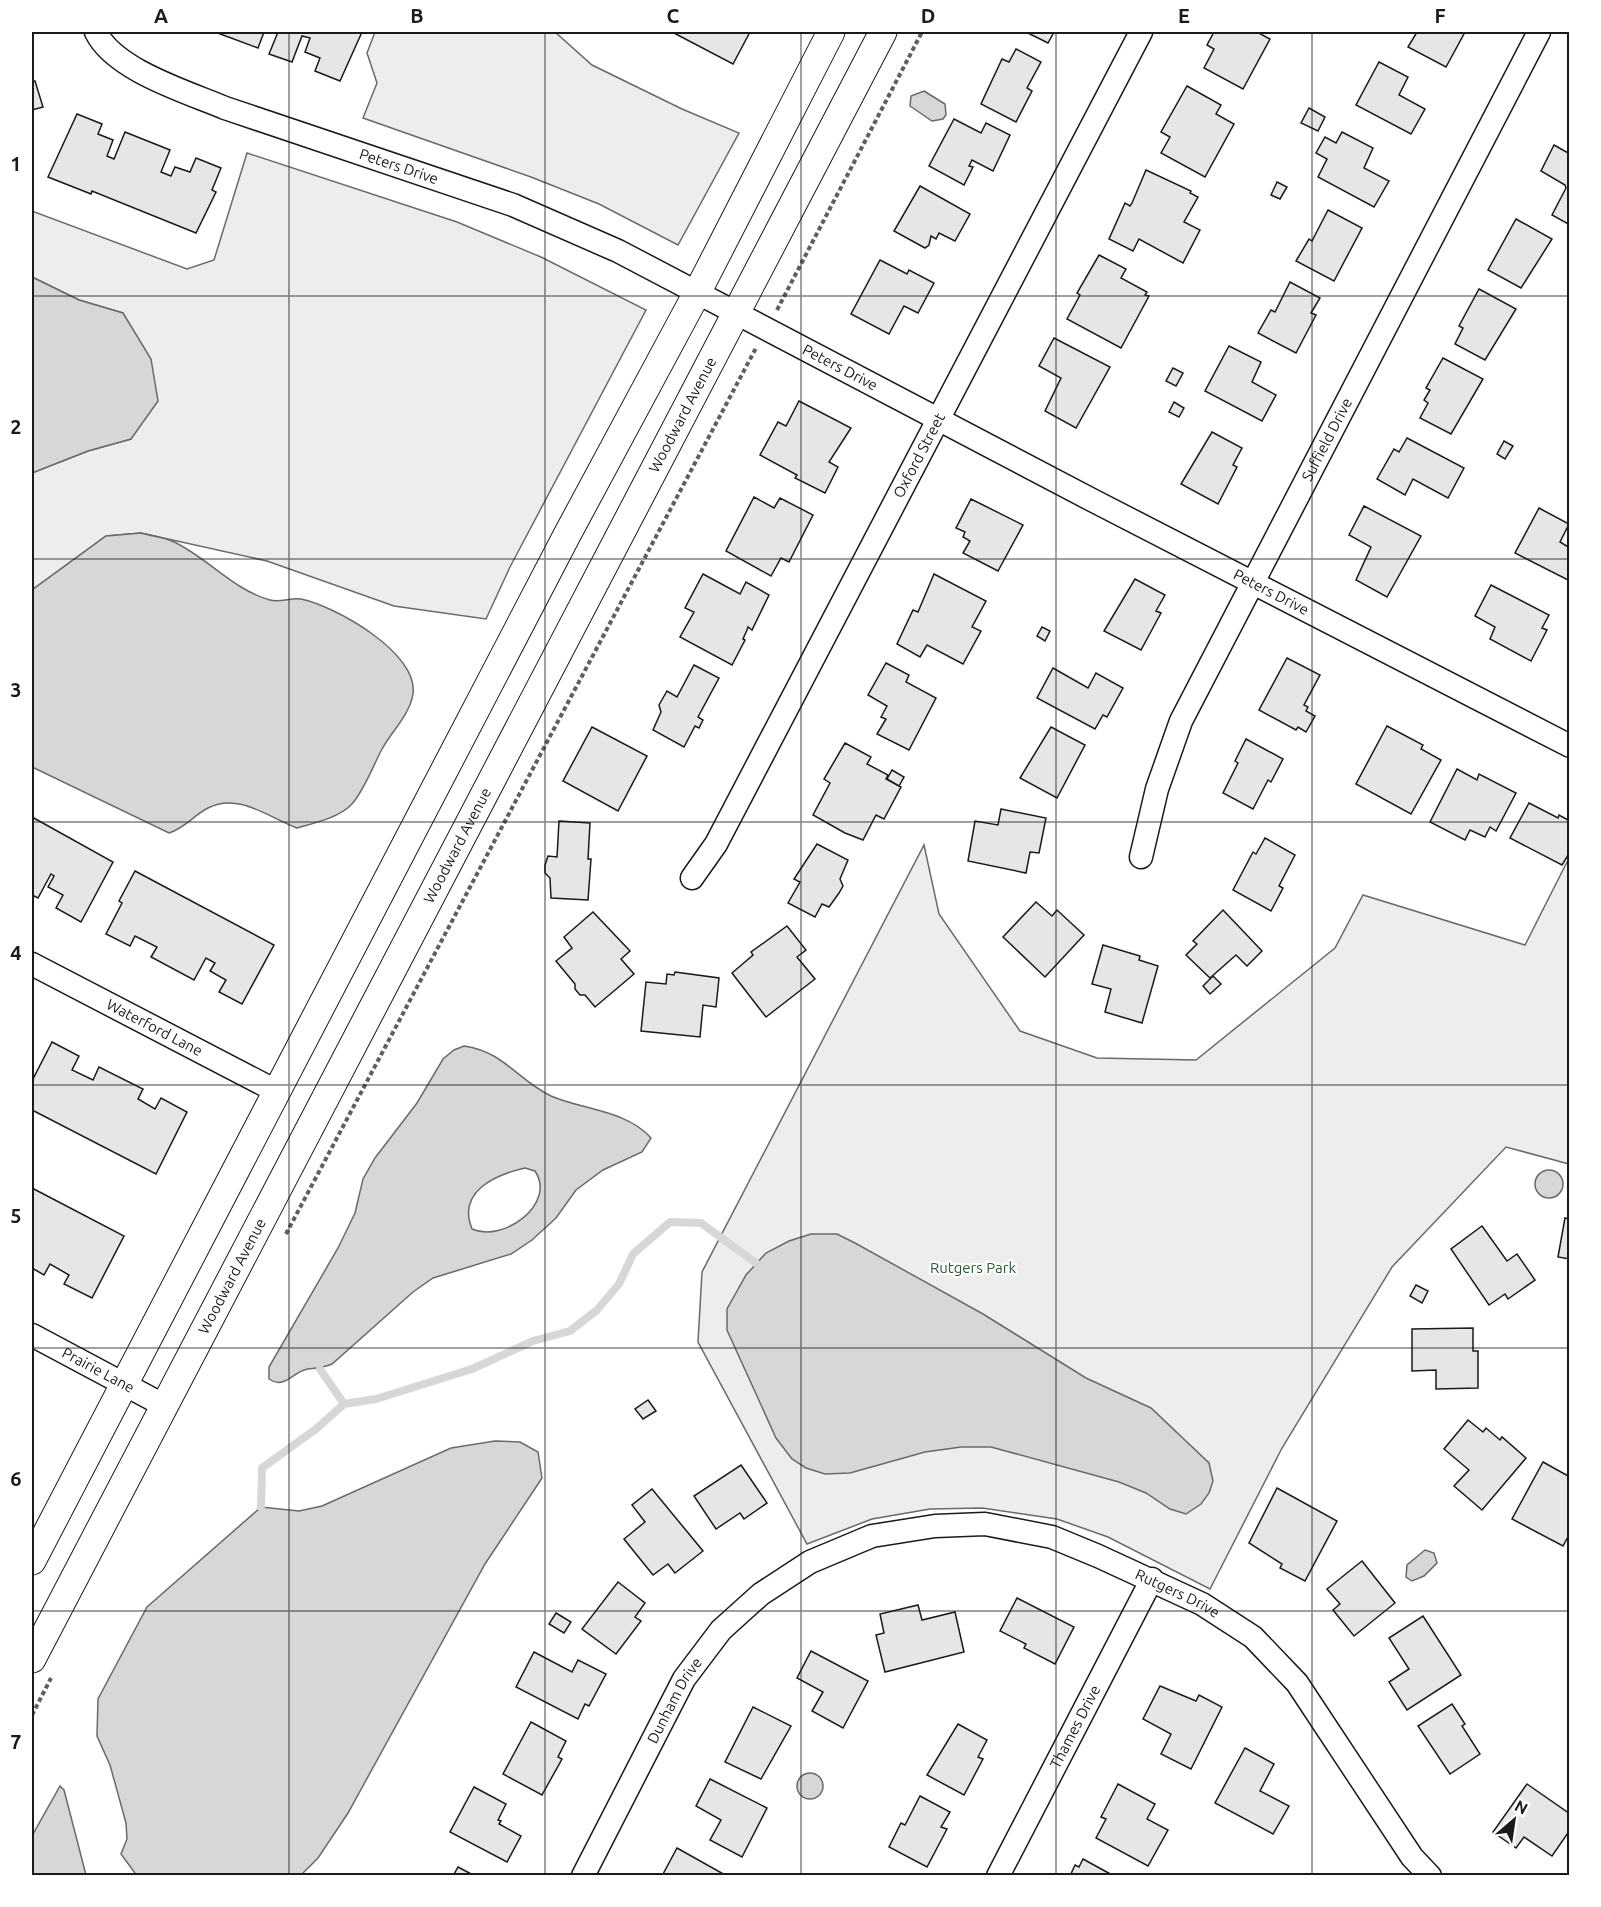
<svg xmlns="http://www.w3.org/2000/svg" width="1601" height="1907" viewBox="0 0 1601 1907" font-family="Ubuntu,sans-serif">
<rect width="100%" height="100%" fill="#fff"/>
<g fill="#ededed" stroke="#6a6a6a" stroke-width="1.5">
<polygon points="375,32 555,32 592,65 682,109 739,133 678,245 599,204 531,177 363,118 377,83 367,53"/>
<polygon points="247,153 457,222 541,257 646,310 510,567 486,619 394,606 267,561 141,533 106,536 32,590 32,473 88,451 131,439 123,313 79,300 32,277 32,211 187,269 214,260"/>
<polygon points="924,845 939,914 1020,1031 1097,1058 1196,1060 1335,948 1363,895 1525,945 1569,858 1569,1164 1506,1147 1392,1267 1282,1448 1210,1589 1108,1537 1057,1519 982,1508 930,1509 872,1519 807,1544 698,1342 702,1272"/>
</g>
<g fill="#d7d7d7" stroke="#6a6a6a" stroke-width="1.5" fill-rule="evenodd">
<polygon points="924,91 945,104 946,115 943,119 932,121 910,106 911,96"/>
<polygon points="32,277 79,300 123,313 151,359 158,401 131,439 88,451 32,473"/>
<path d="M141,533C151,536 163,537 172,541C206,556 233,590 270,600C281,603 291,597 301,599C335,606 419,653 413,694C410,714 392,731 382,749C374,764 363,793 351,805C338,818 314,823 297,828C269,818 239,792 208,808C194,815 185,828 169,833L32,767V590L106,536Z"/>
<path d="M464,1046C505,1052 517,1080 551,1096C583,1110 626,1110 651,1138L642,1152L603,1170L576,1190L556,1218L532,1240L511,1254L433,1278L413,1292L332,1364C323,1368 317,1368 308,1369C293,1371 285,1390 269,1379V1367L338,1248L355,1213L363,1179L375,1158L417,1103L443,1059L454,1050ZM525,1168L535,1171C557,1204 503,1243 472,1229C457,1192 494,1175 525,1168Z"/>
<circle cx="1549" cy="1184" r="14"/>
<polygon points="811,1234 837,1234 855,1243 983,1314 1086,1378 1151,1408 1209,1463 1213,1481 1209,1493 1201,1504 1186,1514 1170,1509 1146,1493 1119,1482 991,1447 961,1447 925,1452 850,1473 825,1474 806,1468 792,1459 776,1438 727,1330 727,1309 746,1275 766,1253 789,1241"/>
<polygon points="495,1441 520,1442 538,1452 542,1478 485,1564 348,1813 318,1858 301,1875 137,1876 121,1854 127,1839 126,1823 110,1765 97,1736 98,1699 147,1607 261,1507 299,1511 322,1506 451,1448"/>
<polygon points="1425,1550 1434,1553 1437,1563 1424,1576 1412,1581 1406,1577 1407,1565"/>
<circle cx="810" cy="1786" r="13"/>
<polygon points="60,1786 64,1790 86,1875 32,1875 32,1836"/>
</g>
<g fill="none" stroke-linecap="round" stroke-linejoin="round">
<g stroke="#d7d7d7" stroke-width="8">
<polyline points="320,1369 344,1404"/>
<polyline points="261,1507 262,1468 316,1429 344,1404 376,1399 472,1369 533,1341 570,1331 597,1310 619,1284 633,1254 670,1222 701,1223 756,1263"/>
</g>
</g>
<g fill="#e6e6e6" stroke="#1a1a1a" stroke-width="1.5">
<polygon points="215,32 264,32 258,48"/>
<polygon points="278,32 362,32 340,81 315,71 320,58 305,52 310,38 302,36 292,62 269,54"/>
<polygon points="672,32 750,32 733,64"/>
<polygon points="1026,32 1054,32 1048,43"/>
<polygon points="1214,32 1257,32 1270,39 1243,89 1204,68 1214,49 1207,45"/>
<polygon points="1417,32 1465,32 1446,67 1408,47"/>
<polygon points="1016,49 1041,62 1027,88 1032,91 1016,122 981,104 1002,59 1009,62"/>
<polygon points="1379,62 1408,77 1399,95 1425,109 1411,134 1356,105"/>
<polygon points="35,81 43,107 32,110 32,82"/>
<polygon points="1187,86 1221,105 1216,114 1234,124 1205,177 1161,153 1170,137 1161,132"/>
<polygon points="1309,108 1325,117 1318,131 1301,123"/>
<polygon points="77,114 102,124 98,134 113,140 107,156 114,159 125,132 170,150 161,172 171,176 175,167 190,172 196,158 221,168 212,190 216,192 196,233 92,191 91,194 48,177"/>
<polygon points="954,119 981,133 986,123 1010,135 993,171 972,160 969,166 973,167 964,185 929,166"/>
<polygon points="1342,132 1373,148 1364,168 1389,181 1374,207 1318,177 1327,159 1316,153 1325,137 1336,143"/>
<polygon points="1554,145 1570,154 1570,225 1552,215 1566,188 1565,185 1541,171"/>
<polygon points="1146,170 1191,191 1190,193 1198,197 1184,222 1200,230 1183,263 1139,239 1133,251 1109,239 1125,203 1130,206 1132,203"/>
<polygon points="1277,182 1287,187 1280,199 1271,195"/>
<polygon points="920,186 970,214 955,241 939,233 936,239 931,236 929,245 925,248 894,231"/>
<polygon points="1328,210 1362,228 1334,281 1296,261 1309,239 1312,241"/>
<polygon points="1516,219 1552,239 1521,288 1488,270"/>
<polygon points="1099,255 1126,269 1121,278 1147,292 1145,295 1149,296 1121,348 1067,319 1080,295 1077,293"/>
<polygon points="880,260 907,274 909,270 934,283 918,313 904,306 889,334 851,314"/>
<polygon points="1290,282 1320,298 1311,313 1316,315 1296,353 1258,333 1271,310 1275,312"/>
<polygon points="1479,289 1516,309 1485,360 1455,344 1463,328 1459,326"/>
<polygon points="1054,338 1110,367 1076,428 1045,411 1061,378 1039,366"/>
<polygon points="1229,346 1261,362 1252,382 1276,395 1262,421 1205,391"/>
<polygon points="1443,358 1483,379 1451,434 1420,418 1428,403 1424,400 1430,390 1426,388"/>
<polygon points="1173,368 1183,373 1176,386 1166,381"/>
<polygon points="799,401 851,428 829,462 838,467 825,493 795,478 797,475 760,455 778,422 786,426"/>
<polygon points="1174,402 1184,408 1179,417 1169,412"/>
<polygon points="1212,432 1242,448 1233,465 1237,467 1218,504 1181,484"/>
<polygon points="1407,438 1464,468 1448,498 1413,479 1405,495 1377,479 1394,449 1399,452"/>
<polygon points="1504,441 1513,446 1505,459 1497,454"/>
<polygon points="754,497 774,508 780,498 813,515 789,562 781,558 771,576 726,551"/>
<polygon points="971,499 1023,525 998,571 963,553 970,541 963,537 965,532 956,528"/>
<polygon points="1364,506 1421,536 1387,597 1356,580 1371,547 1349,535"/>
<polygon points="1539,508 1569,524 1560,542 1570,548 1570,581 1515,553"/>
<polygon points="703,574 740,594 746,582 769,595 752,630 748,627 747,630 743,639 745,640 732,665 680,637 694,612 685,608"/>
<polygon points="934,574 986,601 972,627 981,631 963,664 927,645 920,657 897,644 913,610 918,612"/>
<polygon points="1135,579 1165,595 1156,611 1161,613 1141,650 1104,631"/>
<polygon points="1491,585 1549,615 1542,628 1547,630 1531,661 1490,639 1495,627 1475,616"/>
<polygon points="1042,627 1050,631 1045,641 1037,636"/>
<polygon points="1287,658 1320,675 1304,705 1308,707 1306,711 1315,716 1306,732 1298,727 1296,730 1259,710"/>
<polygon points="886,663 909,675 906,682 936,698 909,750 877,734 886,719 881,717 887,706 868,695"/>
<polygon points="694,665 719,678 698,717 703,720 699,728 695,726 684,747 653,730 661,712 659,705 667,691 677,697"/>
<polygon points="1053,668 1088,688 1096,673 1123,688 1107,717 1103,715 1095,729 1037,698"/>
<polygon points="1387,726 1423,745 1421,749 1441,760 1411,814 1356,784"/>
<polygon points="592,727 647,756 618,811 563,781"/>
<polygon points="1051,727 1085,745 1057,798 1020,778"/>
<polygon points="1246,739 1283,759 1271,782 1268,780 1253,809 1223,793 1238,763 1235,761"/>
<polygon points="845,743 871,757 867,764 888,775 886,779 901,787 884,819 876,815 863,840 845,833 813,815 830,783 824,779"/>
<polygon points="1457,769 1477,780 1479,774 1516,793 1496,831 1490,827 1485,837 1470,830 1465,840 1430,822"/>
<polygon points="892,770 904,777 899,786 887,779"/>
<polygon points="1529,803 1558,818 1559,815 1570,821 1570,852 1562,865 1510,838"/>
<polygon points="1001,809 1046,818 1039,853 1030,852 1026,873 968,861 975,821 998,825"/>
<polygon points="32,817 113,862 81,922 56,908 63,895 48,887 54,876 51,874 38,898 32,895"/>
<polygon points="559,821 590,823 588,859 591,859 588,900 551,898 550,878 545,873 545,865 548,856 557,857"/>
<polygon points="1265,838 1295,855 1279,886 1283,888 1271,911 1233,890 1253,852 1256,854"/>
<polygon points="817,844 848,860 840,879 843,886 839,893 829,907 822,904 815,917 788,903 800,882 794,879"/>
<polygon points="135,871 274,945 242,1004 219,992 226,980 210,971 215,963 206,958 194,980 151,957 157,947 135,936 130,946 106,934 122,903 119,901"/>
<polygon points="1036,902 1052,916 1057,910 1084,935 1045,977 1003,937"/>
<polygon points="1223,910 1262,951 1247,966 1236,955 1210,978 1186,955 1197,944 1193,941"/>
<polygon points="593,912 630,951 621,959 634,974 595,1007 585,995 580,995 575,989 575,984 556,961 572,948 564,937"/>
<polygon points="787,926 806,950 797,957 815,979 766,1017 732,973 753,955 751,952"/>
<polygon points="1103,945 1140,956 1139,960 1158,966 1142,1023 1105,1012 1111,989 1092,984"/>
<polygon points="675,972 719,978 716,1007 703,1005 700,1037 641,1031 646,982 666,984 667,974 674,975"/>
<polygon points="1213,976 1221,984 1210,994 1203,986"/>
<polygon points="52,1042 79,1056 72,1070 93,1080 99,1067 143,1089 138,1099 155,1109 161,1098 187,1112 156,1174 32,1110 32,1081"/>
<polygon points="32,1188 124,1236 92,1298 64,1284 69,1275 50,1264 44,1275 32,1268"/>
<polygon points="1565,1218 1570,1219 1570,1259 1558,1257"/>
<polygon points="1482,1226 1507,1261 1517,1254 1535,1280 1508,1299 1505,1294 1489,1305 1451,1249"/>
<polygon points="1416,1285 1428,1291 1422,1303 1410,1296"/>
<polygon points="1473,1328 1473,1351 1478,1351 1478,1388 1436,1389 1436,1370 1412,1371 1412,1329"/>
<polygon points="648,1400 656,1411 643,1419 635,1409"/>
<polygon points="1468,1420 1483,1432 1486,1428 1500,1440 1502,1437 1526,1458 1482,1510 1454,1486 1469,1470 1444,1449"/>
<polygon points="1543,1462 1570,1477 1570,1533 1563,1546 1512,1519"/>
<polygon points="741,1465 767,1503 744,1519 740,1513 716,1529 694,1496"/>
<polygon points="1277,1488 1337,1521 1305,1581 1280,1568 1282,1564 1249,1543"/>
<polygon points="652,1489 703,1551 675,1573 668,1564 653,1575 624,1539 645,1522 632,1505"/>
<polygon points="1362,1561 1395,1603 1354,1636 1333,1610 1340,1604 1327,1589"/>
<polygon points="618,1582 645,1603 635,1617 641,1621 616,1654 582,1629"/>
<polygon points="1017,1598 1074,1627 1055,1664 1024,1648 1026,1644 1000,1631"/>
<polygon points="918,1605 922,1620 955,1612 964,1652 885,1672 876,1635 884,1633 880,1614"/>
<polygon points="556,1613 571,1622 564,1633 549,1624"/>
<polygon points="1423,1616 1461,1675 1407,1710 1389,1682 1409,1669 1389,1638"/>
<polygon points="811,1651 868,1681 843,1728 812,1711 823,1692 797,1678"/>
<polygon points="534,1652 572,1672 578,1660 606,1674 589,1706 585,1704 578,1719 516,1687"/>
<polygon points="1160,1686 1196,1701 1199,1695 1222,1707 1191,1769 1161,1754 1171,1734 1143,1719"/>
<polygon points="1452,1704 1465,1724 1462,1726 1480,1754 1450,1774 1418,1726"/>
<polygon points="753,1707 791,1726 761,1779 725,1762"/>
<polygon points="531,1722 566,1741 558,1757 562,1759 542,1795 503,1774"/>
<polygon points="958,1724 987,1740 978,1757 983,1759 964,1795 927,1775"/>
<polygon points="1245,1748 1274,1764 1260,1791 1289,1806 1273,1834 1215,1803"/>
<polygon points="710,1779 767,1808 742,1857 710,1840 721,1820 696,1806"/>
<polygon points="1118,1784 1155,1804 1147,1819 1168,1830 1148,1866 1096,1838 1106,1819 1101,1817"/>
<polygon points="1527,1784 1570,1814 1570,1830 1552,1856 1524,1837 1516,1848 1493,1832"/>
<polygon points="474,1787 506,1804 498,1820 501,1821 499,1824 521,1836 507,1862 450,1832"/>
<polygon points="920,1796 950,1812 941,1827 947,1829 927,1867 889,1847 901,1823 905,1825"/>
<polygon points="677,1848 727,1876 662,1876"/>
<polygon points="1083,1859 1114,1876 1070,1876 1075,1865 1079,1867"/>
<polygon points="458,1867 475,1876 453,1876"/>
</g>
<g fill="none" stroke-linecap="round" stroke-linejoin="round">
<defs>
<g id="minor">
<path id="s1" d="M96,32C114,70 187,92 225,108L513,205L618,251L1092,500L1570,746"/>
<path id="s2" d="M1141,857L1157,789L1181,721L1539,32"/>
<path id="s3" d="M692,878L716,844L1141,32"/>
<path id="s4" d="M32,964L278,1092"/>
<path id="s5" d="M32,1335L165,1406"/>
<path id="s6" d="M583,1876L684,1679L721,1630L761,1594L810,1562L872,1536L935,1526L985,1524L1052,1537L1098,1556L1202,1604L1253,1637L1297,1683L1412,1857L1430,1876"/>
<path id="s7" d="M998,1876L1152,1579"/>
</g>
<g id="tertiary">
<polyline points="32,1561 568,533 697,293 831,32"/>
<path id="s8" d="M32,1659L883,32"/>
</g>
</defs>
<use href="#minor" stroke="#1a1a1a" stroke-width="25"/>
<use href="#tertiary" stroke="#1a1a1a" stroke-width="29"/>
<g stroke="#5f5f5f" stroke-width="4" stroke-dasharray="4.5 3" stroke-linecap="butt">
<polyline points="777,310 922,32"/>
<polyline points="286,1234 756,348"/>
<polyline points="32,1715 51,1678"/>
</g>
<use href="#minor" stroke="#fff" stroke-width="22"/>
<use href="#tertiary" stroke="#fff" stroke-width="27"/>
</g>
<path fill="none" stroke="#1a1a1a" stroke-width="1.5" stroke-opacity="0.55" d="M289,32V1876M545,32V1876M801,32V1876M1056,32V1876M1312,32V1876M32,296H1570M32,559H1570M32,822H1570M32,1085H1570M32,1348H1570M32,1611H1570"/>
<g text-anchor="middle" stroke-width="4.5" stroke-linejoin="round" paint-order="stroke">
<g font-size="15" fill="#1a1a1a" stroke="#fff">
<text dy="5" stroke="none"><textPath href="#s1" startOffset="336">Peters Drive</textPath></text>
<text dy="5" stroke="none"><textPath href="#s1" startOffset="822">Peters Drive</textPath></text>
<text dy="5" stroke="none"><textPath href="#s8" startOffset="1404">Woodward Avenue</textPath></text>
<text dy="5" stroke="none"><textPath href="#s2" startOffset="459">Suffield Drive</textPath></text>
<text dy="5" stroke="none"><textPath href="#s3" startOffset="480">Oxford Street</textPath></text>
<text dy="5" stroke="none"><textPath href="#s1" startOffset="1308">Peters Drive</textPath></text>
<text dy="5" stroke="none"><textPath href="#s8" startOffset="918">Woodward Avenue</textPath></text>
<text dy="5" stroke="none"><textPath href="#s4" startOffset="138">Waterford Lane</textPath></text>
<text dy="5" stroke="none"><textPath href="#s8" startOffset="432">Woodward Avenue</textPath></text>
<text dy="5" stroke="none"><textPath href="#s5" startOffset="75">Prairie Lane</textPath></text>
<text dy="5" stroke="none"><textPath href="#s6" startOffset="782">Rutgers Drive</textPath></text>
<text dy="5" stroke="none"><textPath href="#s6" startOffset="198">Dunham Drive</textPath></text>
<text dy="5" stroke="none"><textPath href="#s7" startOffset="168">Thames Drive</textPath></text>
</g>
<g font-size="15" fill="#2b5a34" stroke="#fff">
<text x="973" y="1273">Rutgers Park</text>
</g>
</g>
<rect width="1601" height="1907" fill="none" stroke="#ffffff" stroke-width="66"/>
<g transform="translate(1514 1820) rotate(29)" stroke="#ffffff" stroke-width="4.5" paint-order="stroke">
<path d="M0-4.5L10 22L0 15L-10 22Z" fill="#1a1a1a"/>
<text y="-9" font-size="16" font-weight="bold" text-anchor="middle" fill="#1a1a1a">N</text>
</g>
<rect x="33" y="33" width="1535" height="1841" fill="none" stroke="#1a1a1a" stroke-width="2"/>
<g font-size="20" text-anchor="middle" font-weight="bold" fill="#1a1a1a">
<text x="161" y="23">A</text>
<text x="417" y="23">B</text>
<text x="673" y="23">C</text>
<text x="928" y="23">D</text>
<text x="1184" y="23">E</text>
<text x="1440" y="23">F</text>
<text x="16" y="171">1</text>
<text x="16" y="434">2</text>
<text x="16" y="697">3</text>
<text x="16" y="960">4</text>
<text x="16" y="1223">5</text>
<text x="16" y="1486">6</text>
<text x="16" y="1749">7</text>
</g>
</svg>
